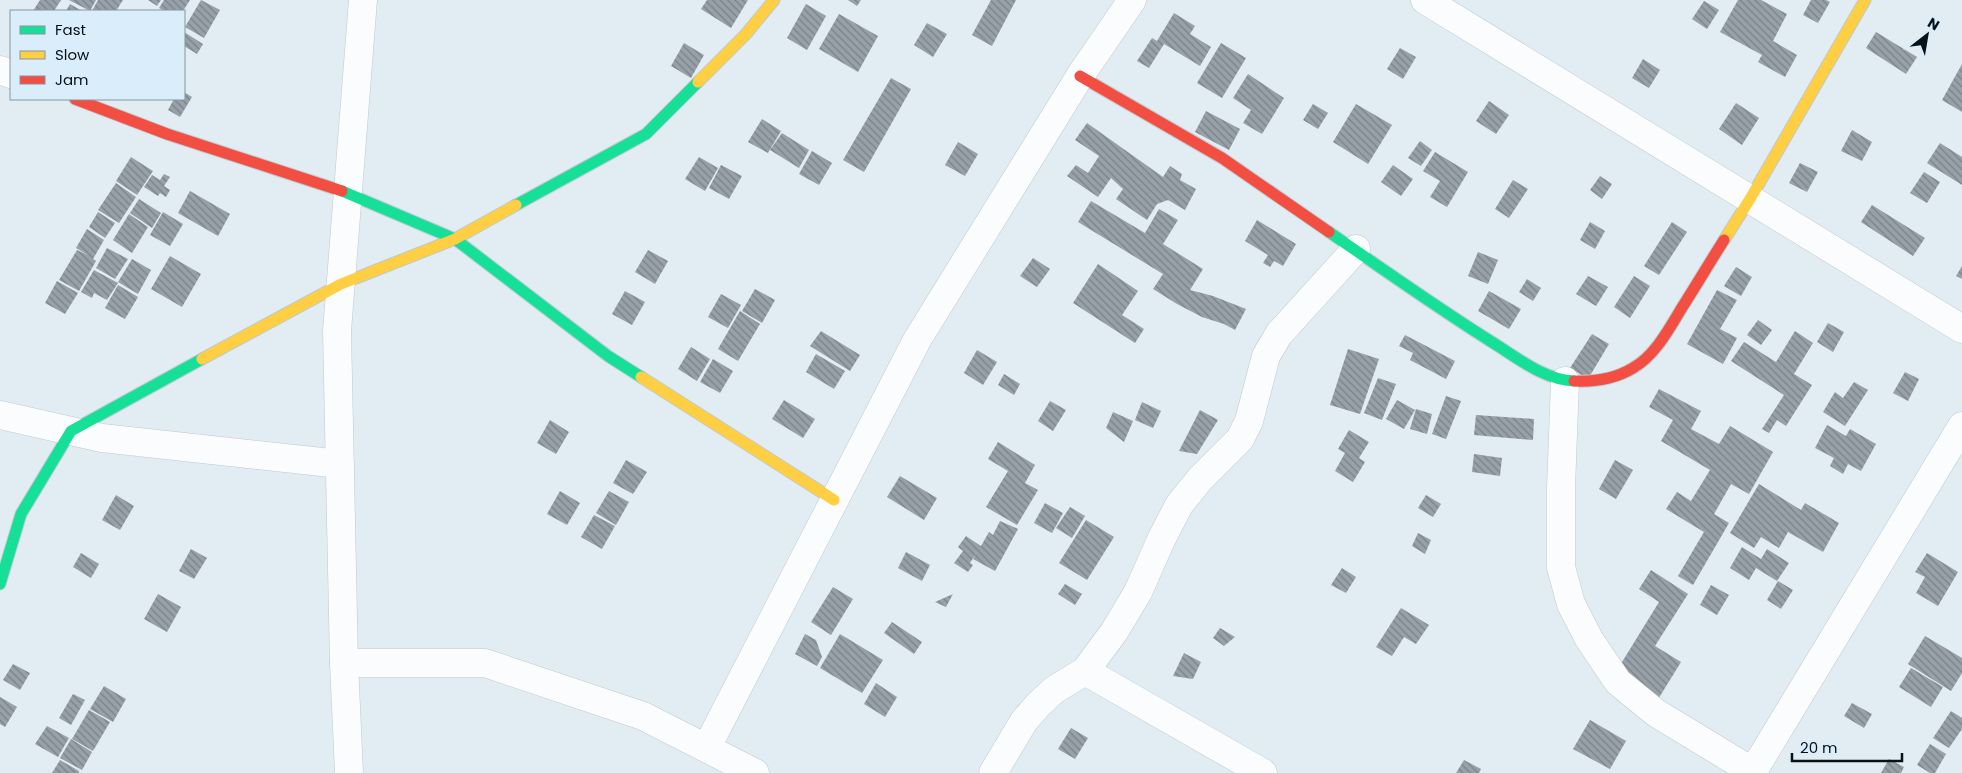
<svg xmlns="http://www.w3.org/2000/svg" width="1962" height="773" viewBox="0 0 1962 773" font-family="Poppins,sans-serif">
<defs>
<pattern id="building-back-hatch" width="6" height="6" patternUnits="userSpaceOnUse" patternTransform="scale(1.25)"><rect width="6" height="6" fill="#98a1a8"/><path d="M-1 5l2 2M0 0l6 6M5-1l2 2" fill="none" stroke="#7a8288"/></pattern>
</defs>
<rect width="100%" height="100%" fill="#e2ecf3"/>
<g fill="url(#building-back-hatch)">
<polygon points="40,0 61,0 54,11 33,11"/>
<polygon points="69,0 96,0 90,11"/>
<polygon points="98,0 123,0 116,11 92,11"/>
<polygon points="148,0 161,0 157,6"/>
<polygon points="164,0 190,0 183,11 165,11 159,8"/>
<polygon points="201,0 220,10 204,38 185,27"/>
<polygon points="707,0 748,0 731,28 701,9"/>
<polygon points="848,0 861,0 857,6"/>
<polygon points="991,0 1016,0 992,46 972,35"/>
<polygon points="1738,0 1761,0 1787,14 1773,41 1797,55 1785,77 1758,62 1762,55 1720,32"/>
<polygon points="1811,0 1826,0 1830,2 1818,23 1803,15"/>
<polygon points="1704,1 1719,10 1707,29 1692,19"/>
<polygon points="70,4 82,11 66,11"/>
<polygon points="806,4 826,16 807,50 787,38"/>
<polygon points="1174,13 1195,26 1190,34 1211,47 1200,66 1164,44 1149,68 1137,61 1152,38 1157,41"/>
<polygon points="839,14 878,36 858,72 819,49"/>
<polygon points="927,23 947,34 933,57 914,45"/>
<polygon points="184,32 203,44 197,54 184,46"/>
<polygon points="1876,32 1917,57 1906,74 1866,48"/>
<polygon points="684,43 704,55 691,78 671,66"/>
<polygon points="1221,43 1246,58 1222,98 1197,83"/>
<polygon points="1400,48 1416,57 1403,79 1387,69"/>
<polygon points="1643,59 1660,70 1649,88 1632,78"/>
<polygon points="1962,64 1962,112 1942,100"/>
<polygon points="1248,74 1284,98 1262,134 1243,123 1251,110 1233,98"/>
<polygon points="891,78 911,89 864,172 843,160"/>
<polygon points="184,92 192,97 180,117 168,110 174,99 184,99"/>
<polygon points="1489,101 1509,115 1496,134 1476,121"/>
<polygon points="1736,103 1759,118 1742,145 1719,129"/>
<polygon points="1313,104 1328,113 1318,129 1303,120"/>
<polygon points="1356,104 1392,125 1368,164 1333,142"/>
<polygon points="1206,111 1240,129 1229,150 1195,132"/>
<polygon points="762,119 781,131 768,153 748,142"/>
<polygon points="1087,123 1163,177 1170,166 1182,174 1180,180 1196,189 1185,210 1168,200 1157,204 1147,220 1116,199 1123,189 1111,178 1098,197 1067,176 1076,165 1088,173 1099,156 1075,140"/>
<polygon points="1852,130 1872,142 1862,161 1841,151"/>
<polygon points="782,133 809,150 799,168 770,150"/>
<polygon points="1420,141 1432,150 1421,166 1408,158"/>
<polygon points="958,142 978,154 965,176 945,165"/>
<polygon points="1940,143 1962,157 1962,185 1927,163"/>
<polygon points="812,151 832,163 819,185 799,174"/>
<polygon points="1435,152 1468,172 1447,207 1430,197 1440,181 1423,171"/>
<polygon points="131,157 153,171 137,195 116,181"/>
<polygon points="699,157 718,168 705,191 685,179"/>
<polygon points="1800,163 1818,172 1807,192 1789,183"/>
<polygon points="721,165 742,176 729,199 709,188"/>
<polygon points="1393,165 1413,179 1401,196 1381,182"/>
<polygon points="1924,172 1940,182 1927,203 1910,193"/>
<polygon points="164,174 170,177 164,186 170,190 166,197 160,193 158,196 144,187 152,175 160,180"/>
<polygon points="1600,176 1612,184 1602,199 1590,190"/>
<polygon points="1513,180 1528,189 1509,218 1495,209"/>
<polygon points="116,183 136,197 119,223 98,210"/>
<polygon points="190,191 230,214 218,236 178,213"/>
<polygon points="139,199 161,213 152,228 130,213"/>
<polygon points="1091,201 1145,233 1159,209 1178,220 1163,244 1203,269 1190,290 1213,296 1246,309 1235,330 1224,324 1202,317 1177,304 1153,289 1163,274 1078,222"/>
<polygon points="1872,205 1925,238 1913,256 1861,222"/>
<polygon points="98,212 115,223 105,238 89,227"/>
<polygon points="163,212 183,224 170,246 150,235"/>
<polygon points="129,214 148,227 132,253 113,240"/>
<polygon points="1257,220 1296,244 1283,266 1274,261 1270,267 1263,263 1268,255 1245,241"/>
<polygon points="1590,222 1605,231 1595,249 1580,240"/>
<polygon points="1672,222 1687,232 1659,275 1644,266"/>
<polygon points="87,229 104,240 93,259 96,261 79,291 59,280 77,250 88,255 76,248"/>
<polygon points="107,248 128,259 115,279 96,268"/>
<polygon points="648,250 668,261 655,284 635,272"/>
<polygon points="1478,252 1498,260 1488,284 1468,276"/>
<polygon points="170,256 201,274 182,307 151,289"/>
<polygon points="1033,258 1050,269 1037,287 1020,276"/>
<polygon points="132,259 151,270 138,294 118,282"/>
<polygon points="1098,264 1138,291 1122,315 1144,329 1135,343 1073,303"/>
<polygon points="1962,266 1962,279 1956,276"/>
<polygon points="1736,267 1752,277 1741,296 1724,286"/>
<polygon points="94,270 118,283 107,300 94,293 92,298 81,292"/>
<polygon points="1588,276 1608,287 1596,306 1576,294"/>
<polygon points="1634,276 1650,286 1630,318 1614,307"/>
<polygon points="1527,279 1541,288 1533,301 1519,292"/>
<polygon points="57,281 78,293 65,314 45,303"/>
<polygon points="118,285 138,297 125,319 105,308"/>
<polygon points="755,289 775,300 762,323 742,311"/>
<polygon points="1717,290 1737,300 1720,329 1737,338 1723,364 1687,344"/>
<polygon points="625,291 645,302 632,325 612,314"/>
<polygon points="1489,291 1521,309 1509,329 1478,311"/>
<polygon points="721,294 741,305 728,328 708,317"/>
<polygon points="740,311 760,324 738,361 718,349"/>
<polygon points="1758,320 1772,330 1761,345 1747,335"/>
<polygon points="1828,323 1844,332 1833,352 1817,342"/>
<polygon points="821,331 860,355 850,371 810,346"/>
<polygon points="1795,331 1813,343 1794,374 1812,385 1786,426 1777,420 1769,433 1762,429 1784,395 1731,361 1744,342 1776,362"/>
<polygon points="1592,334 1609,344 1588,379 1570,368"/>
<polygon points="1405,335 1455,361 1446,379 1410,360 1413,353 1399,346"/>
<polygon points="691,347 710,359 697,381 678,369"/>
<polygon points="1348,349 1379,359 1360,414 1330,405"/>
<polygon points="977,350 997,362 983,385 964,373"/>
<polygon points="816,354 845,371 834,389 806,372"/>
<polygon points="713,359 733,371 720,393 700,382"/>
<polygon points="1905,372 1919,379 1908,401 1893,393"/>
<polygon points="1004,374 1020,384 1014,395 998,385"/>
<polygon points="1378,378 1396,384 1382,420 1364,413"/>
<polygon points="1854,382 1868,390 1845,426 1823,412 1835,392 1843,398"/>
<polygon points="1659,389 1701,411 1691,429 1719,444 1730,426 1773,452 1749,494 1731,484 1714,514 1729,523 1693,585 1678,576 1704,532 1666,509 1677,492 1691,501 1710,470 1661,441 1673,420 1649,407"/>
<polygon points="1446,396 1461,401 1446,439 1432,434"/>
<polygon points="784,400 815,419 803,438 772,419"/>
<polygon points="1397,400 1415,410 1404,429 1386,419"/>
<polygon points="1050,401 1066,410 1053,431 1038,421"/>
<polygon points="1142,402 1161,411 1153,428 1135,420"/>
<polygon points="1416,409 1432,414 1427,434 1410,429"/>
<polygon points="1200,410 1218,420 1197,454 1179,451"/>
<polygon points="1113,412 1133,421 1124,442 1106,428"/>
<polygon points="1476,415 1534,419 1533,440 1474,435"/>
<polygon points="550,420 569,432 556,454 537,443"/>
<polygon points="1827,425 1846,436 1850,429 1876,444 1861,471 1848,464 1843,474 1830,466 1834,458 1815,448"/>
<polygon points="1349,430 1369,442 1359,458 1365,462 1353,482 1335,471 1345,453 1338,449"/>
<polygon points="998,442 1035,465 1025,483 1038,490 1017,525 986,507 1008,471 988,459"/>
<polygon points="1474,454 1502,458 1500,476 1472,472"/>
<polygon points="626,460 647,472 633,494 613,483"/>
<polygon points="1615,460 1633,470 1616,499 1599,489"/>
<polygon points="900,476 937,498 924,520 887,497"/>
<polygon points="1759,484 1801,510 1805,503 1839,523 1823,552 1788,532 1779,548 1761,537 1754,548 1730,533"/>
<polygon points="560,491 580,503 567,525 547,514"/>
<polygon points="609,491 629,502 616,525 596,513"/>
<polygon points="116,495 134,506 120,530 102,520"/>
<polygon points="1426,495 1441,504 1433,517 1418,508"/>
<polygon points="1045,503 1063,513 1052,533 1034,523"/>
<polygon points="1070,507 1085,516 1072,538 1056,528"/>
<polygon points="594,515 615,526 602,549 581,537"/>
<polygon points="1086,520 1114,537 1087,580 1059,563"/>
<polygon points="1000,521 1018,529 995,571 973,559 977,552 970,563 973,565 968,572 954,563 963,551 958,547 966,536 981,546 989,532 993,535"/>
<polygon points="1418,533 1431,540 1425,554 1412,546"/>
<polygon points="1742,547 1761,559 1767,549 1789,563 1777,581 1756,568 1749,580 1730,568"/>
<polygon points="191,549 207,558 194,579 179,571"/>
<polygon points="906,552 930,565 922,581 898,568"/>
<polygon points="81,553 99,564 91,578 73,567"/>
<polygon points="1927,553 1958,572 1938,606 1916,593 1925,577 1915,572"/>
<polygon points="1342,568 1356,577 1346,593 1331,585"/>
<polygon points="1651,570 1688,594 1655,646 1681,662 1657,701 1614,675 1659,602 1639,589"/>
<polygon points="1778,581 1793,590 1781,609 1767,600"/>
<polygon points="1065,584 1082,594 1075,605 1058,594"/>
<polygon points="1711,585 1729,595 1717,615 1700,605"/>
<polygon points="833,587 853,599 831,635 811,622"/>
<polygon points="158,594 181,607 167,632 144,619"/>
<polygon points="953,594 946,607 935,602"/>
<polygon points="1401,608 1429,625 1416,644 1404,637 1392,656 1376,647"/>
<polygon points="892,622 922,642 914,654 884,633"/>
<polygon points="1220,628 1235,637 1224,646 1213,638"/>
<polygon points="805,634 816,640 822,657 817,666 795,654"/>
<polygon points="840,634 883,660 862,693 820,668"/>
<polygon points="1925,636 1962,658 1962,673 1951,691 1908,664"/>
<polygon points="1184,653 1201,662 1193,679 1173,676"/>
<polygon points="13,664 30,673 20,690 3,680"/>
<polygon points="1911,668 1943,687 1931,707 1899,687"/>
<polygon points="876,683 897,697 885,717 864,704"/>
<polygon points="104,686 126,699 113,722 90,709"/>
<polygon points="73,694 85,700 71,725 59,718"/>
<polygon points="0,697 17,707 5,727 0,724"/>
<polygon points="1852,703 1872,714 1864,728 1844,716"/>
<polygon points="89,710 110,722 93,751 72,739"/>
<polygon points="1951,711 1962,718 1962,729 1949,748 1933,738"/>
<polygon points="1590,720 1626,741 1610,769 1573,749"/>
<polygon points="47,726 69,738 58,757 35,744"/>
<polygon points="1071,728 1088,738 1075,759 1058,749"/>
<polygon points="71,739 92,752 82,770 60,758"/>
<polygon points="1930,744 1946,754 1935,773 1930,773 1917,765"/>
<polygon points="1889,759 1904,767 1901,773 1881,773"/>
<polygon points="60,760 79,771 79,773 52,773"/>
<polygon points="1464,760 1481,769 1479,773 1456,773"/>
</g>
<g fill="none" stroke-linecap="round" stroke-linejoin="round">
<defs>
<g id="street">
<polyline points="1425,0 1962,329"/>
<polyline points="0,70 11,74"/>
<polyline points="1565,381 1561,488 1561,567 1571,604 1589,639 1618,682 1656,713 1755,773"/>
<polyline points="0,415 102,438 340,464"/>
<polyline points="344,663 485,663 643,716 755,773"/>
<polyline points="1085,671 1263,773"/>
<polyline points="707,747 917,340 1080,76 1132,0"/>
<polyline points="349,773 344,663 337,331 363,0"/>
<polyline points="993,773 1024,721 1038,705 1054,690 1085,671 1114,632 1138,592 1161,540 1179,505 1200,479 1240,439 1249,421 1266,356 1279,334 1356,249"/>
<polyline points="1752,773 1962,426"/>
</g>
<g id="fast">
<polyline points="342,191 455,239 608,356 641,377"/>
<polyline points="516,205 646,134 698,82"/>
<path d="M1329,232C1384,270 1439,309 1495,344C1519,359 1545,380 1574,381"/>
<polyline points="0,584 21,514 71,431 202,359"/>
</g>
<g id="slow">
<polyline points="698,82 746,34 774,0"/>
<polyline points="1724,240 1750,199 1865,0"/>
<polyline points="202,359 341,284 455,239 516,205"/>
<polyline points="641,377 834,500"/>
</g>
<g id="jam">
<polyline points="1080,76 1222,158 1329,232"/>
<polyline points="75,99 167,134 342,191"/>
<path d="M1574,381C1595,382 1615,379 1633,368C1656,355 1670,327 1683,306C1697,284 1710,262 1724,240"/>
</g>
</defs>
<use href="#street" stroke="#bfc9d0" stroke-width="29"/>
<use href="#fast" stroke="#bfc9d0" stroke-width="13"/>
<use href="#slow" stroke="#bfc9d0" stroke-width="13"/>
<use href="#jam" stroke="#bfc9d0" stroke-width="13"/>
<use href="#street" stroke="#fbfcfd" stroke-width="28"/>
<use href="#fast" stroke="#16e098" stroke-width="11"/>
<use href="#slow" stroke="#ffcf43" stroke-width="11"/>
<use href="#jam" stroke="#f24e42" stroke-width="11"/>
</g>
<rect x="10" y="10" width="175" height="90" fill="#daedfb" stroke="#8595a0"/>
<rect x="20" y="26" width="25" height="8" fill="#16e098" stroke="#8595a0"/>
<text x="55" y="35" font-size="15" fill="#061118">Fast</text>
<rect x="20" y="51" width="25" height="8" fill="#ffcf43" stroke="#8595a0"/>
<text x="55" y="60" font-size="15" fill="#061118">Slow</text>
<rect x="20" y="76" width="25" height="8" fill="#f24e42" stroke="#8595a0"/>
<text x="55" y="85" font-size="15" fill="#061118">Jam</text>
<g transform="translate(1927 35) rotate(31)" stroke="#daedfb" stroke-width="4" paint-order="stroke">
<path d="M0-4L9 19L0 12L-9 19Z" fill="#061118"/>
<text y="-8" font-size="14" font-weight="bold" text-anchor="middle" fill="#061118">N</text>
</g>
<path d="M1792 753v8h110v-8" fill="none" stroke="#061118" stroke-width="2.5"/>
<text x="1800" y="753" font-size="15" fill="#061118" stroke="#daedfb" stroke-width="4" paint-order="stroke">20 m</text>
</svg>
